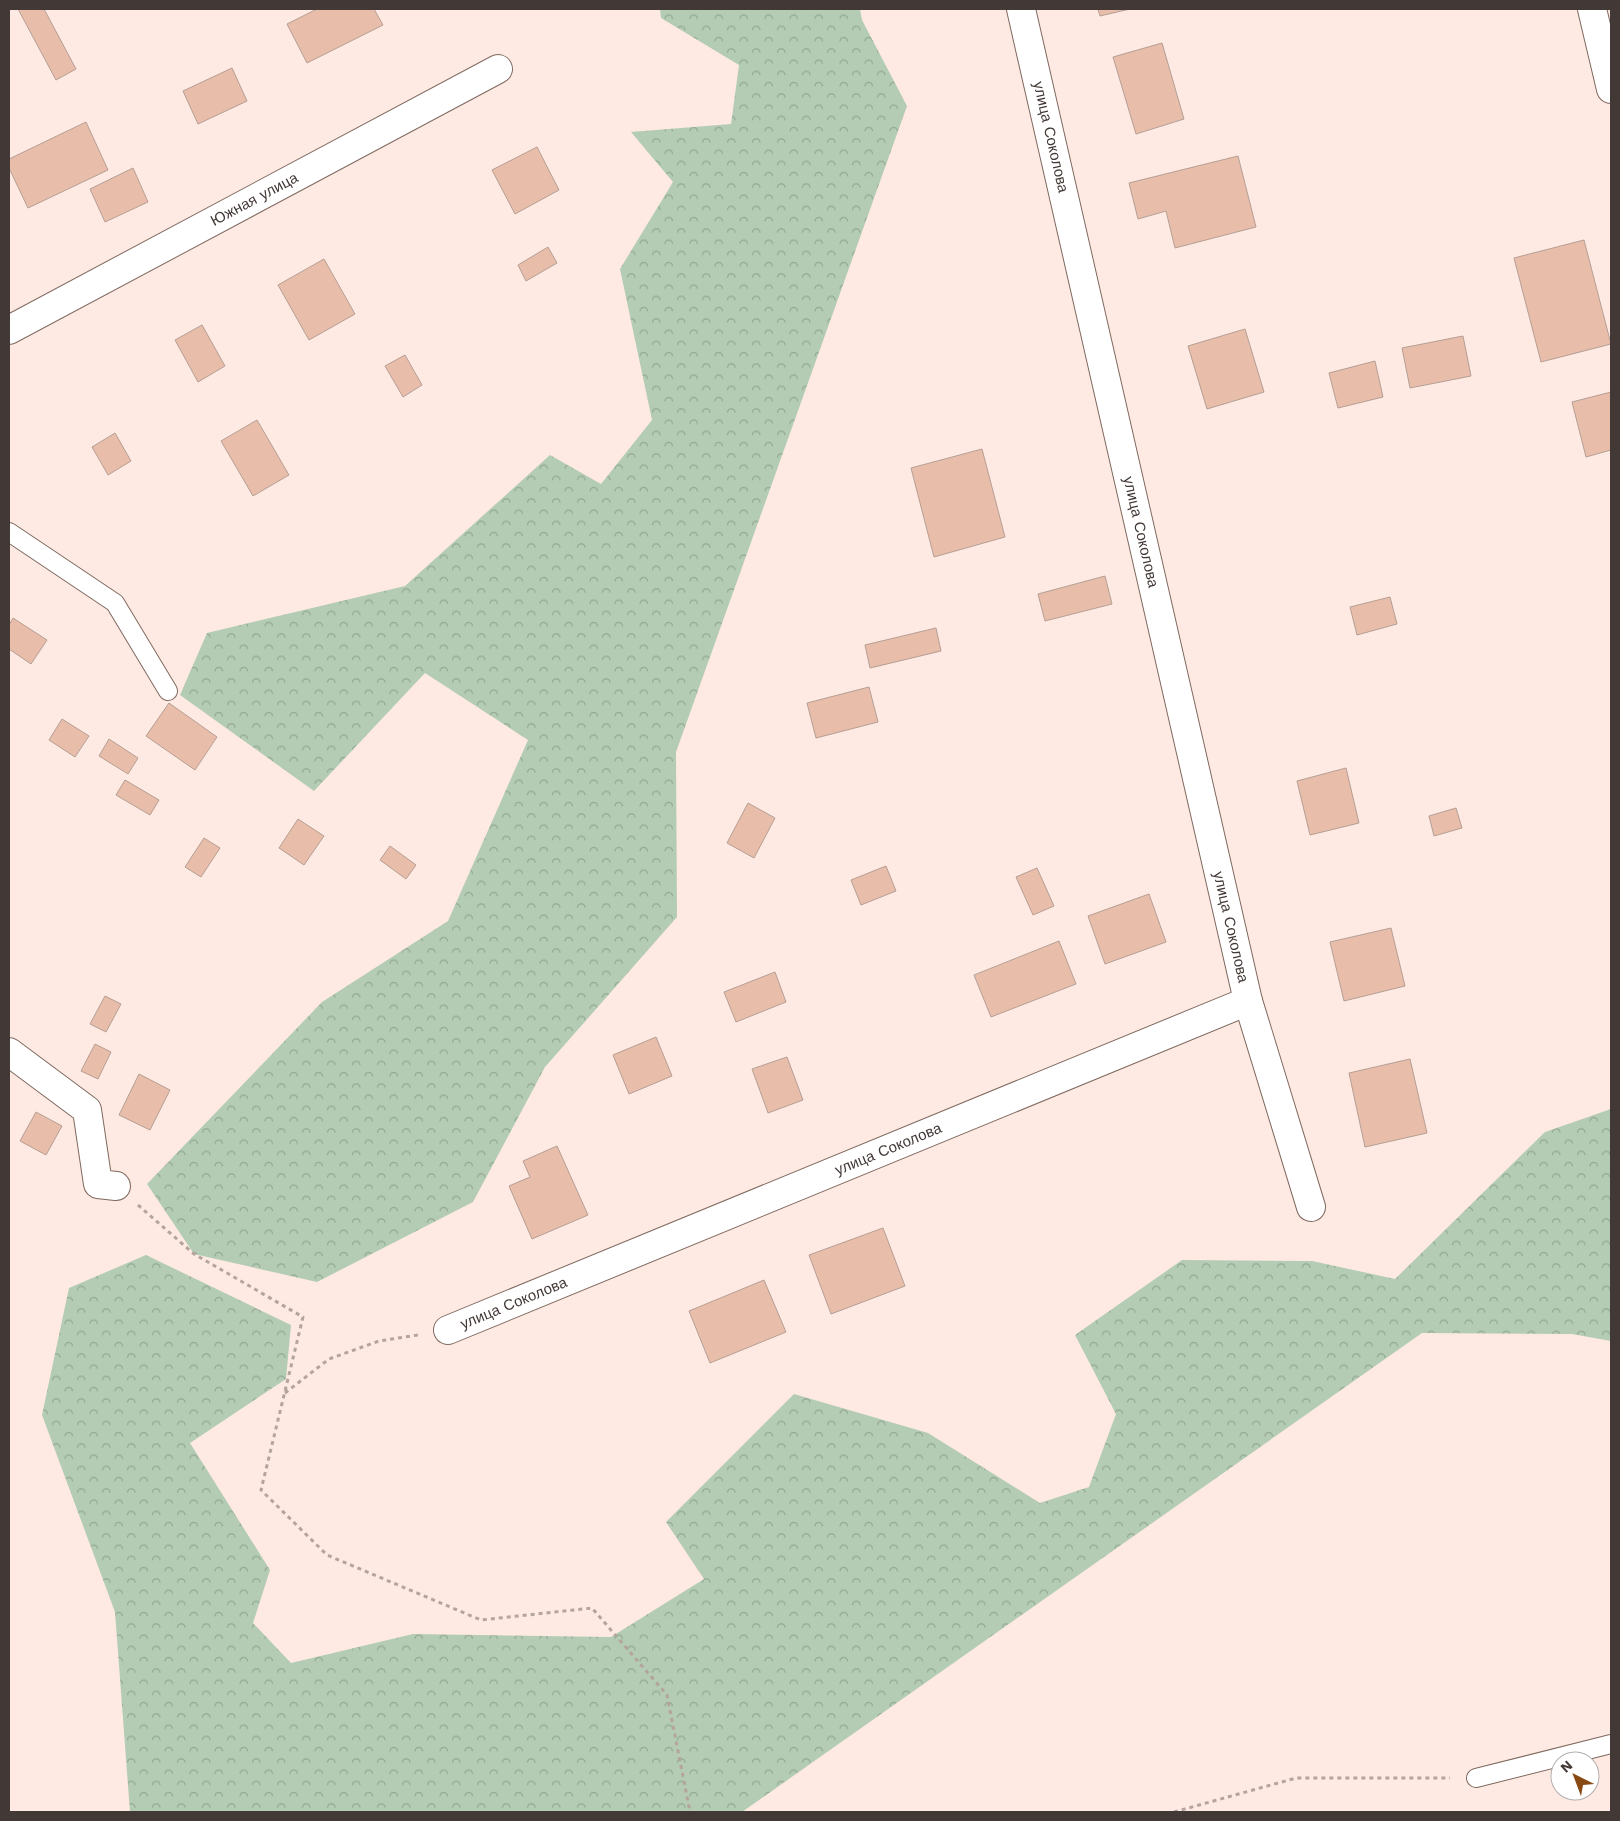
<svg xmlns="http://www.w3.org/2000/svg" width="1620" height="1821" viewBox="0 0 1620 1821" font-family="'Work Sans',sans-serif">
<defs>
<pattern id="forest-crowns" width="20" height="18" patternUnits="userSpaceOnUse" patternTransform="scale(1.25)"><rect width="20" height="18" fill="#b3ccb3"/><path d="M2 6a3 3 0 1 1 6 0M12 15a3 3 0 1 1 6 0" fill="none" stroke="#93a792"/></pattern>
</defs>
<rect width="100%" height="100%" fill="#feeae2"/>
<g fill="url(#forest-crowns)">
<polygon points="660,9 860,9 862,20 907,106 676,752 677,917 545,1067 473,1202 317,1282 194,1254 147,1184 322,1002 448,921 528,740 425,673 314,791 180,695 207,633 405,586 550,455 601,484 652,420 620,269 673,182 631,132 731,124 739,65 661,18"/>
<polygon points="1611,1109 1611,1341 1572,1334 1422,1333 742,1812 130,1812 115,1612 42,1415 69,1288 146,1255 291,1325 286,1379 190,1443 270,1570 253,1623 291,1663 413,1634 611,1637 704,1579 666,1522 794,1394 928,1433 1040,1503 1089,1487 1116,1414 1075,1335 1182,1260 1312,1261 1395,1279 1545,1132"/>
</g>
<g fill="#e8beab" stroke="#b59e94">
<polygon points="18,9 44,9 76,69 56,80"/>
<polygon points="317,9 374,9 383,25 307,63 287,24"/>
<polygon points="1098,9 1130,9 1100,16"/>
<polygon points="1162,43 1184,119 1136,134 1113,57"/>
<polygon points="232,68 247,101 198,124 183,91"/>
<polygon points="86,122 108,170 28,208 9,168 9,159"/>
<polygon points="537,147 559,190 515,214 492,170"/>
<polygon points="1238,156 1256,227 1175,248 1166,211 1138,219 1129,183"/>
<polygon points="133,168 148,202 105,222 90,189"/>
<polygon points="1584,240 1611,344 1541,362 1514,258"/>
<polygon points="548,247 557,263 526,281 518,265"/>
<polygon points="324,259 355,314 309,340 278,285"/>
<polygon points="202,325 225,366 198,382 175,340"/>
<polygon points="1245,329 1264,392 1207,409 1188,346"/>
<polygon points="1463,336 1471,376 1410,388 1402,348"/>
<polygon points="405,355 422,385 403,397 385,366"/>
<polygon points="1375,361 1383,397 1338,408 1329,373"/>
<polygon points="1611,392 1611,450 1586,457 1572,402"/>
<polygon points="257,420 289,475 253,496 221,441"/>
<polygon points="115,433 131,461 108,475 92,447"/>
<polygon points="982,449 1005,537 934,557 911,468"/>
<polygon points="1105,576 1112,604 1045,621 1038,594"/>
<polygon points="1390,597 1397,624 1357,635 1350,607"/>
<polygon points="13,618 47,640 31,664 9,649 9,625"/>
<polygon points="936,628 941,651 870,668 865,645"/>
<polygon points="869,687 878,722 816,738 807,703"/>
<polygon points="169,703 217,737 195,770 146,736"/>
<polygon points="62,719 89,736 75,757 49,740"/>
<polygon points="109,739 138,758 128,774 99,756"/>
<polygon points="1346,768 1359,823 1310,835 1297,781"/>
<polygon points="125,780 159,800 150,815 116,795"/>
<polygon points="748,803 775,818 754,858 727,843"/>
<polygon points="1456,808 1462,828 1434,836 1429,816"/>
<polygon points="298,819 324,836 304,865 279,848"/>
<polygon points="204,838 220,848 201,877 185,867"/>
<polygon points="390,846 416,865 406,879 380,860"/>
<polygon points="886,866 896,891 861,905 851,880"/>
<polygon points="1037,868 1054,906 1033,915 1016,877"/>
<polygon points="1149,894 1166,942 1105,964 1088,916"/>
<polygon points="1391,928 1405,986 1344,1001 1330,942"/>
<polygon points="1059,941 1076,984 991,1017 974,975"/>
<polygon points="775,972 786,1002 736,1022 724,992"/>
<polygon points="105,996 121,1004 106,1032 90,1024"/>
<polygon points="656,1037 672,1076 629,1094 613,1055"/>
<polygon points="95,1044 111,1052 98,1079 81,1071"/>
<polygon points="787,1057 803,1100 768,1113 752,1069"/>
<polygon points="1410,1059 1427,1133 1365,1147 1349,1073"/>
<polygon points="139,1074 170,1090 150,1130 119,1115"/>
<polygon points="36,1112 62,1126 46,1155 20,1141"/>
<polygon points="557,1146 588,1215 532,1239 509,1186 530,1177 523,1161"/>
<polygon points="883,1228 905,1286 831,1314 809,1255"/>
<polygon points="764,1280 786,1332 710,1363 689,1311"/>
</g>
<g fill="none" stroke-linecap="round" stroke-linejoin="round">
<defs>
<g id="service">
<polyline points="9,532 115,603 168,691"/>
<polyline points="1476,1778 1611,1744"/>
</g>
<g id="minor">
<polyline points="1592,9 1611,89"/>
<path id="s1" d="M9,330L498,69"/>
<polyline points="1248,1001 1311,1207"/>
<polyline points="9,1052 87,1110 98,1184 116,1186"/>
<path id="s2" d="M448,1330L1248,1001L1021,9"/>
</g>
</defs>
<use href="#service" stroke="#7f6960" stroke-width="20"/>
<use href="#minor" stroke="#7f6960" stroke-width="30"/>
<g stroke="#b4a49e" stroke-width="3" stroke-dasharray="4 4" stroke-linecap="butt">
<polyline points="138,1205 194,1254 303,1317 261,1490 327,1555 481,1620 592,1608 667,1695 690,1812"/>
<polyline points="285,1393 329,1359 379,1341 418,1335"/>
<polyline points="1174,1812 1296,1778 1450,1778"/>
</g>
<use href="#service" stroke="#fff" stroke-width="18"/>
<use href="#minor" stroke="#fff" stroke-width="28"/>
</g>
<g text-anchor="middle" stroke-width="4" stroke-linejoin="round" paint-order="stroke">
<g font-size="15" fill="#423835" stroke="#fff">
<text transform="translate(1051 137) rotate(77)" y="5">улица Соколова</text>
<text dy="5" stroke="none"><textPath href="#s1" startOffset="278">Южная улица</textPath></text>
<text transform="translate(1141 532) rotate(77)" y="5">улица Соколова</text>
<text transform="translate(1231 927) rotate(77)" y="5">улица Соколова</text>
<text dy="5" stroke="none"><textPath href="#s2" startOffset="476">улица Соколова</textPath></text>
<text dy="5" stroke="none"><textPath href="#s2" startOffset="71">улица Соколова</textPath></text>
</g>
</g>
<rect width="1620" height="1821" fill="none" stroke="#423835" stroke-width="20"/>
<g transform="translate(1575 1776) rotate(318)"><circle r="24" fill="#ffffff" stroke="#b3afae"/>
<path d="M0-4L9 19L0 12L-9 19Z" fill="#894912"/>
<text y="-8" font-size="14" font-weight="bold" text-anchor="middle" fill="#423835">N</text>
</g>
</svg>
